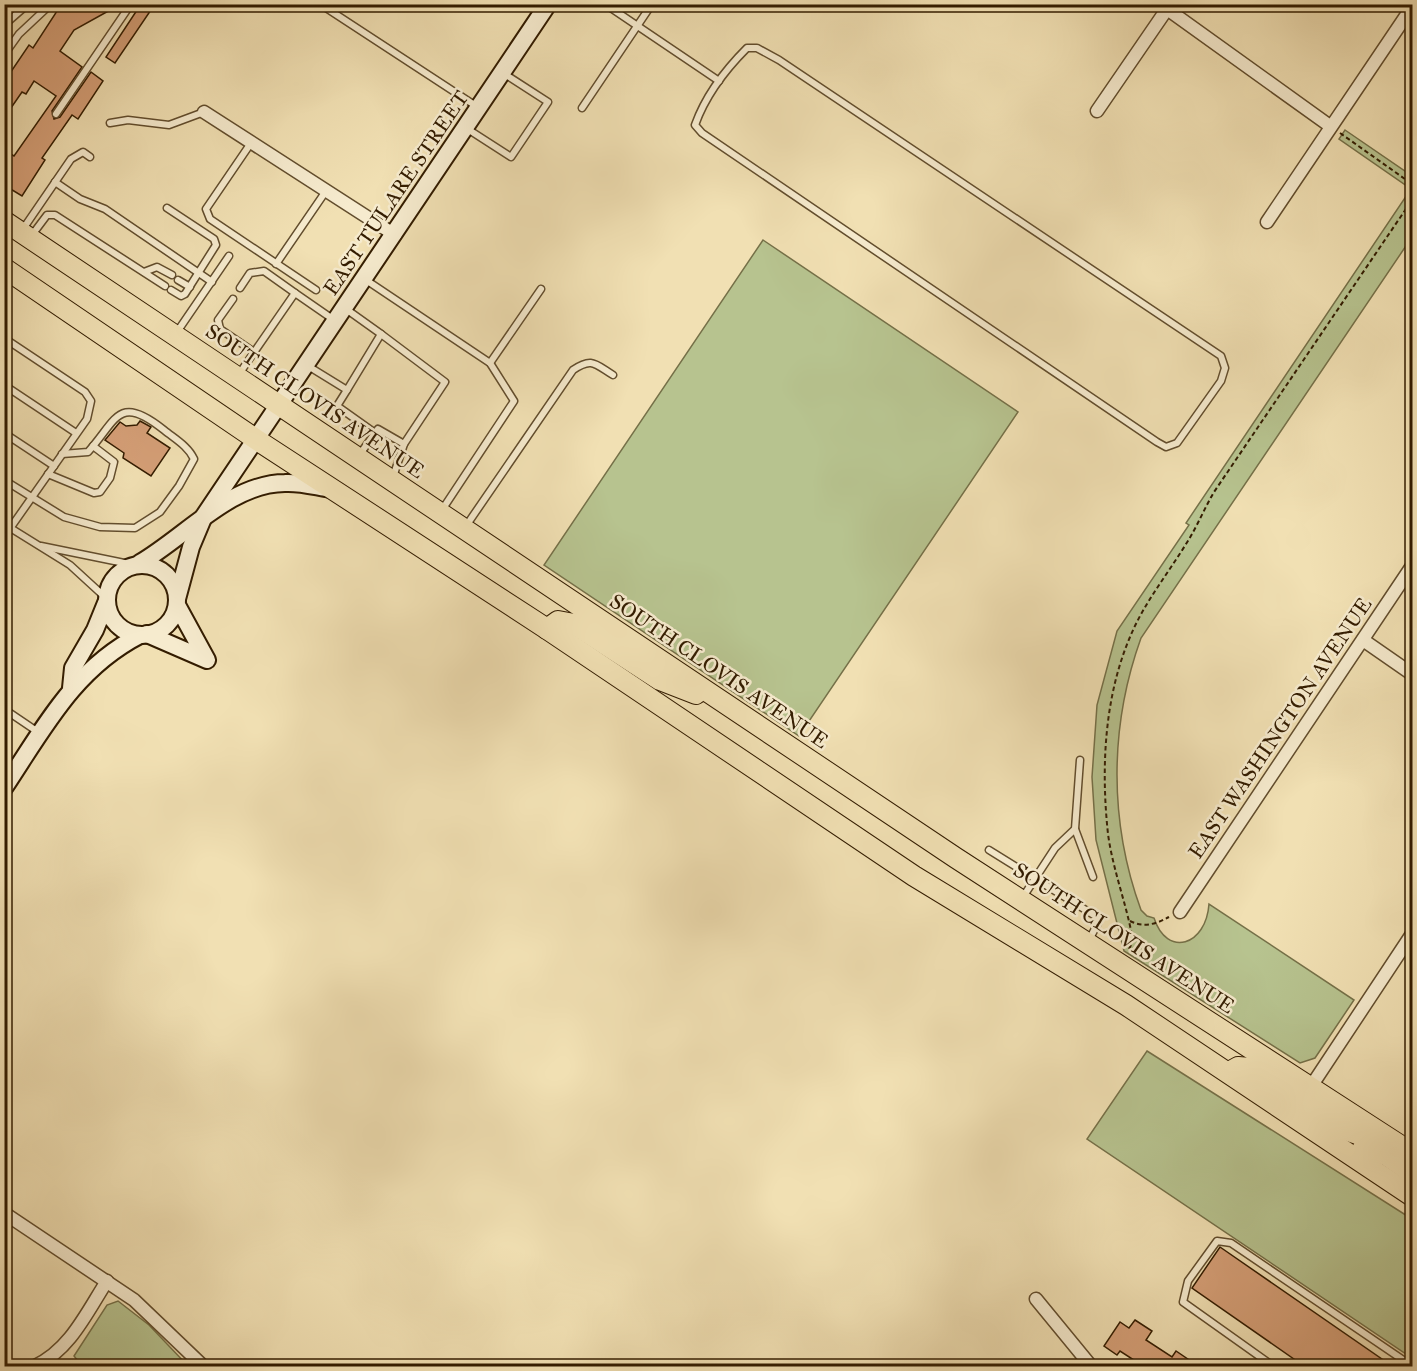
<svg xmlns="http://www.w3.org/2000/svg" width="1417" height="1371" viewBox="0 0 1417 1371" font-family="'IM FELL Great Primer',serif">
<rect width="100%" height="100%" fill="#f1e0b3"/>
<filter id="stains"><feTurbulence type="fractalNoise" baseFrequency=".00333" numOctaves="4"/><feColorMatrix values="0 0 0 0 .2 0 0 0 0 .09 0 0 0 0 .02 0 0 0 .5 -.17"/></filter>
<radialGradient id="worn" r=".72"><stop offset=".6" stop-color="#630" stop-opacity="0"/><stop offset="1" stop-color="#630" stop-opacity=".3"/></radialGradient>
<g fill="#b7c38f" stroke="#757048" stroke-width="1.5">
<path d="M1345,130L1412,176V237L1141,638C1109,727 1109,822 1141,910L1147,916L1154,918C1167,958 1206,946 1209,904L1354,1000L1315,1058L1300,1063L1124,951L1096,840L1092,777L1097,705L1117,631L1189,525L1186,523L1411,189L1339,139Z"/>
<polygon points="763,240 1018,412 799,736 544,565"/>
<polygon points="1147,1051 1412,1219 1412,1358 1087,1139"/>
<polygon points="118,1301 149,1325 188,1366 82,1366 74,1356 107,1305"/>
</g>
<g fill="#d59f77" stroke="#331c00" stroke-width="1.5">
<polygon points="69,4 121,4 74,30 60,51 82,67 52,111 54,119 60,117 91,72 103,81 78,119 72,115 42,158 45,160 22,196 4,185 4,150 14,156 56,96 34,81 26,94 22,92 4,118 4,82 29,45 33,48 57,11"/>
<polygon points="141,4 155,4 115,63 106,57"/>
<polygon points="140,421 151,427 147,433 170,448 151,476 123,458 124,453 105,440 120,422 126,426 137,425"/>
<polygon points="1220,1247 1392,1366 1304,1366 1192,1288"/>
<polygon points="1135,1320 1152,1331 1146,1340 1172,1357 1176,1351 1198,1366 1143,1366 1120,1351 1117,1355 1104,1346 1120,1322 1129,1328"/>
</g>
<g fill="none" stroke-linecap="round" stroke-linejoin="round">
<defs>
<g id="lane">
<polyline points="320,4 476,106"/>
<polyline points="605,4 719,81"/>
<polyline points="4,25 28,4"/>
<path d="M747,48H757L779,60L1221,356L1225,368L1221,381L1177,443L1166,447L1157,442L702,133L695,125C705,97 726,69 747,48Z"/>
<polyline points="4,55 19,34 51,4"/>
<polyline points="582,108 652,4"/>
<polyline points="56,114 131,4"/>
<polyline points="110,123 128,120 169,125 204,112"/>
<polyline points="466,128 511,157 548,102 503,73"/>
<polyline points="251,143 206,209 210,219 316,290"/>
<polyline points="55,182 80,199 105,209 212,282"/>
<polyline points="167,208 214,239 216,245 185,294 181,296 171,290"/>
<polyline points="23,229 71,159 83,152 90,157"/>
<polyline points="32,235 47,215 55,215 165,286"/>
<polyline points="276,264 326,191"/>
<polyline points="144,272 157,267 172,275"/>
<polyline points="178,280 190,287"/>
<polyline points="366,280 490,363 514,401 442,510"/>
<polyline points="240,288 250,273 264,271 295,293"/>
<polyline points="233,299 218,320 220,329 254,352"/>
<polyline points="177,332 229,256"/>
<polyline points="381,334 445,382 404,444"/>
<polyline points="4,338 85,392 91,401 87,419 4,537"/>
<polyline points="490,363 541,289"/>
<polyline points="308,366 347,390 381,334 346,309"/>
<polyline points="239,374 295,293 334,320"/>
<polyline points="4,385 76,433"/>
<polyline points="347,390 337,406 375,433"/>
<polyline points="4,433 54,466"/>
<polyline points="360,454 378,429 404,444 393,477"/>
<polyline points="48,474 94,493 100,492 110,478 114,462 93,446"/>
<path d="M4,480L64,517L100,527L135,528L160,512L179,486L194,459C188,446 175,439 164,430C118,393 117,420 88,452L62,454"/>
<polyline points="4,524 70,565 106,598"/>
<path d="M466,526L573,370C592,357 595,364 613,375"/>
<polyline points="41,546 134,565"/>
<polyline points="4,709 38,732"/>
<polyline points="1075,829 1093,877"/>
<polyline points="989,850 1097,917 1098,923 1089,940"/>
<polyline points="1023,897 1055,848 1075,829 1080,760"/>
<polyline points="1273,1366 1183,1302 1188,1281 1217,1241 1231,1243 1412,1366"/>
</g>
<g id="street">
<polyline points="1160,4 1330,126"/>
<polyline points="1097,111 1167,9"/>
<polyline points="204,112 395,235"/>
<polyline points="1267,222 1412,7"/>
<polyline points="1363,640 1412,674"/>
<polyline points="1180,912 1412,566"/>
<polyline points="1310,1088 1412,934"/>
<polyline points="4,1213 134,1300 203,1366"/>
<polyline points="1036,1299 1091,1366"/>
<path d="M35,1366C70,1350 87,1312 107,1281"/>
</g>
<g id="secondary">
<path d="M140,563C185,537 231,483 285,483C301,482 317,487 332,489"/>
<circle cx="142" cy="600" r="35"/>
<polyline points="177,599 191,547 204,516 548,4"/>
<polyline points="147,634 207,660 177,605"/>
<polyline points="71,688 73,668 95,630 106,603"/>
<path d="M4,788C44,728 74,669 140,635"/>
</g>
<g id="primary">
<polyline points="4,221 956,858 1412,1153"/>
<polyline points="4,268 257,440 547,629 914,876 1126,1005 1412,1196"/>
<polyline points="547,629 558,621 574,624 660,680 696,694"/>
<polyline points="1229,1072 1238,1067 1250,1068 1343,1129 1386,1144"/>
<polyline points="1363,1148 1386,1155 1412,1173"/>
</g>
</defs>
<use href="#lane" stroke="#624d2d" stroke-width="9"/>
<use href="#street" stroke="#624d2d" stroke-width="15"/>
<use href="#secondary" stroke="#331c00" stroke-width="20"/>
<use href="#primary" stroke="#331c00" stroke-width="22"/>
<g stroke="#331c00" stroke-width="2" stroke-dasharray="4.5 3" stroke-linecap="butt">
<polyline points="1340,133 1412,184"/>
<path d="M1130,921C1144,928 1156,924 1169,917"/>
<path d="M1129,949L1133,941C1127,905 1113,871 1108,834C1101,769 1104,698 1130,637C1144,603 1167,575 1186,544C1197,527 1204,509 1214,492L1412,200"/>
</g>
<use href="#lane" stroke="#f6ebce" stroke-width="6"/>
<use href="#street" stroke="#f6ebce" stroke-width="12"/>
<use href="#secondary" stroke="#f6ebce" stroke-width="16"/>
<use href="#primary" stroke="#f1e0b3" stroke-width="20"/>
</g>
<g text-anchor="middle" stroke-width="5" stroke-linejoin="round" paint-order="stroke">
<g font-size="21" fill="#331c00" stroke="#f6ebce">
<text transform="translate(396 193) rotate(-56)" y="7">EAST TULARE STREET</text>
<text transform="translate(315 401) rotate(34)" y="7">SOUTH CLOVIS AVENUE</text>
<text transform="translate(719 671) rotate(34)" y="7">SOUTH CLOVIS AVENUE</text>
<text transform="translate(1280 728) rotate(-56)" y="7">EAST WASHINGTON AVENUE</text>
<text transform="translate(1124 938) rotate(33)" y="7">SOUTH CLOVIS AVENUE</text>
</g>
</g>
<rect width="1417" height="1371" fill="none" stroke="#f1e0b3" stroke-width="24"/>
<rect x="6" y="6" width="1405" height="1359" fill="none" stroke="#331c00" stroke-width="3"/>
<rect x="12" y="12" width="1393" height="1347" fill="none" stroke="#331c00" stroke-width="1.5"/>
<rect width="100%" height="100%" filter="url(#stains)"/>
<rect width="100%" height="100%" fill="url(#worn)"/>
</svg>
